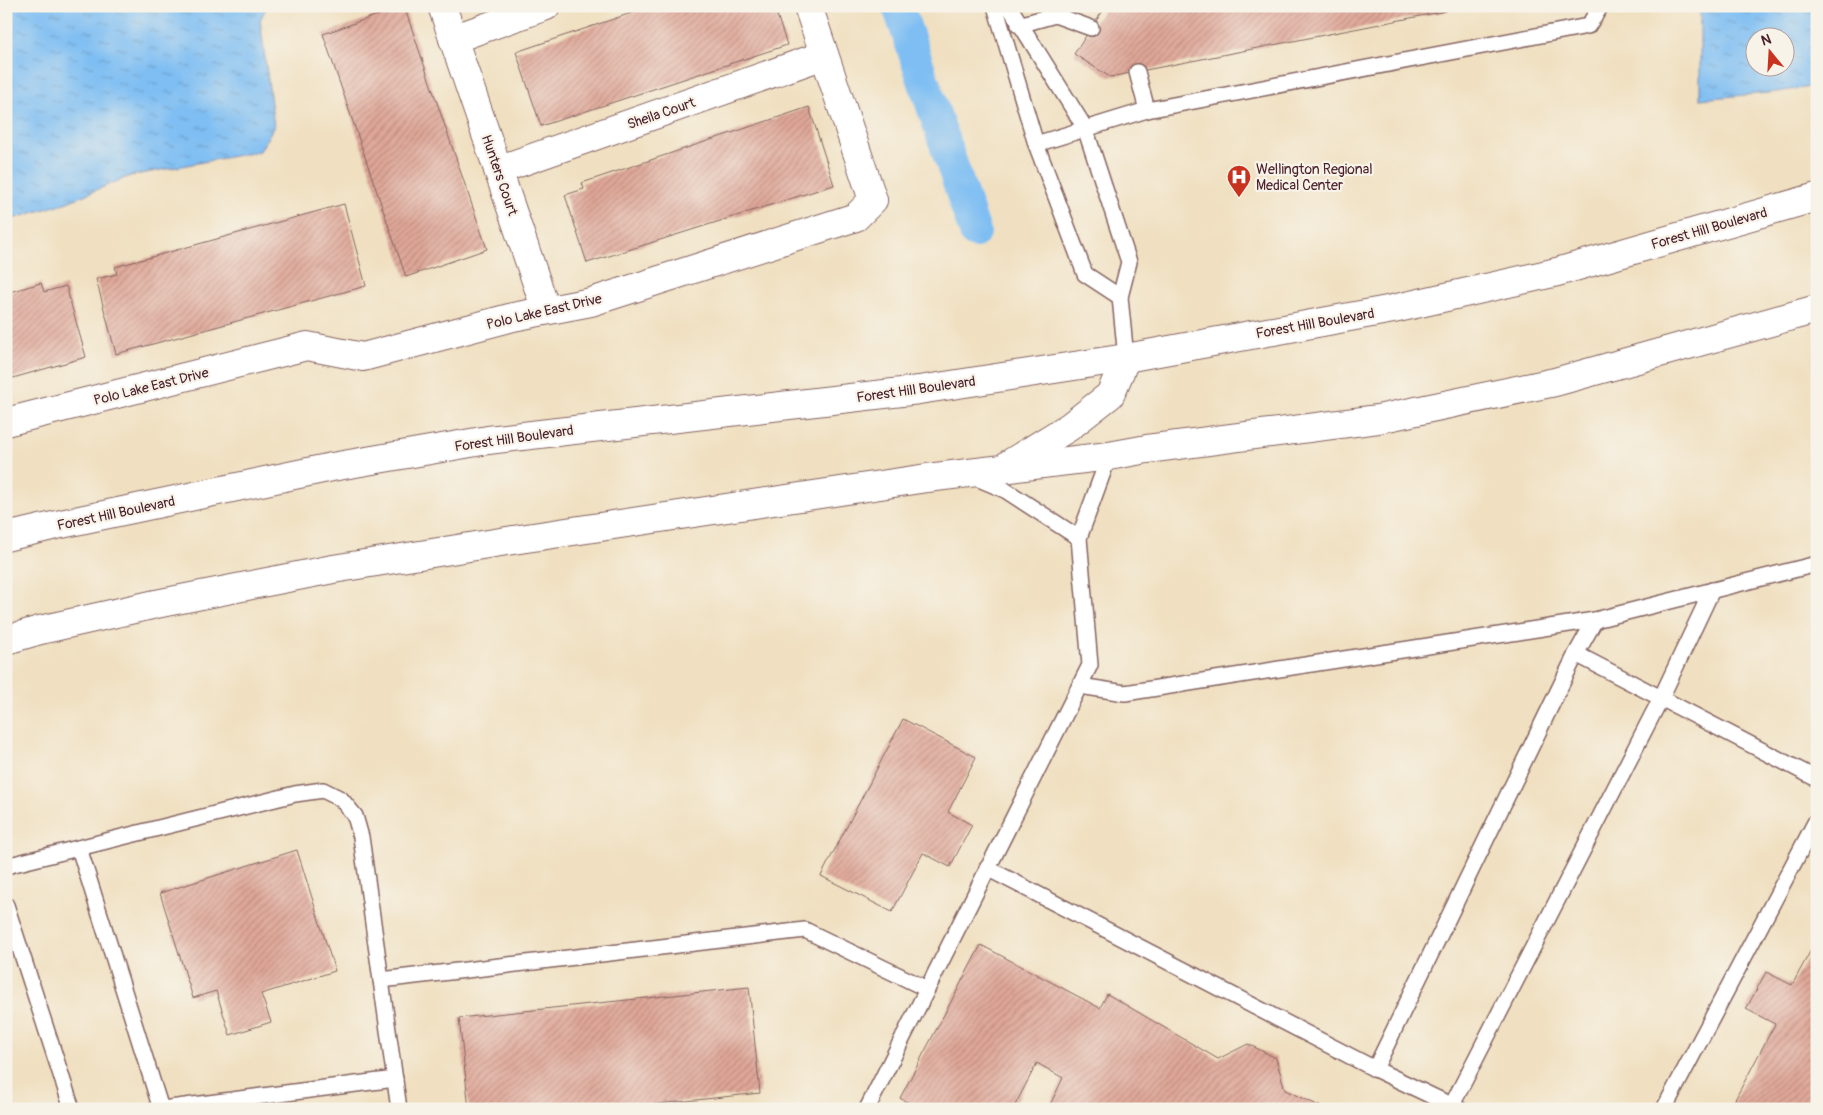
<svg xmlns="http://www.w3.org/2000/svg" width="1823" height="1115" viewBox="0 0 1823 1115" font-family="Pangolin,sans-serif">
<defs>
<pattern id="water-ripples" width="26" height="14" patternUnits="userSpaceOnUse" patternTransform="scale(1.25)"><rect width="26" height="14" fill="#7ebef3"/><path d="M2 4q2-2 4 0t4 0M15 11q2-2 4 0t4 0" fill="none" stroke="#699ac5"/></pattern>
<pattern id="building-hatch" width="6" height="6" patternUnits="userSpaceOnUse" patternTransform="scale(1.25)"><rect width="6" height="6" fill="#dfa798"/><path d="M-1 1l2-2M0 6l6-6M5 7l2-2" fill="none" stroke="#b7877c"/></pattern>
</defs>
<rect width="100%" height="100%" fill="#f7f3e8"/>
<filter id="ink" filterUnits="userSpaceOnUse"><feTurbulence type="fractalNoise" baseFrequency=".02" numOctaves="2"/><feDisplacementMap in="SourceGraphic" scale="10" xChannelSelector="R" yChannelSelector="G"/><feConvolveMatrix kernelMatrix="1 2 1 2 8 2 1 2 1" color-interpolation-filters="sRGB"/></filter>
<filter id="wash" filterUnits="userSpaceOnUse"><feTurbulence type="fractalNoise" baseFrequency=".0096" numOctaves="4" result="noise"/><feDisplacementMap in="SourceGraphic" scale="20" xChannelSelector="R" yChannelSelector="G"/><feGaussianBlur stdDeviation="1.12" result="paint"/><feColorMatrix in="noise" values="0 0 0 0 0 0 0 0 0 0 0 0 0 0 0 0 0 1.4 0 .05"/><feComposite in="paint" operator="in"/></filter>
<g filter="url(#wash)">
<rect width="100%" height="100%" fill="#f0e0c1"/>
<g fill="url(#water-ripples)" stroke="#646e8f" fill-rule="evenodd">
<polygon points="6,6 267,6 260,20 274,126 260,151 130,176 65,203 6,221"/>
<path d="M1700,6H1817V86L1769,93L1700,99ZM1756,38H1786V68H1756Z"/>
</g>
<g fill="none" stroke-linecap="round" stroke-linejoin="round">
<polyline stroke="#7ebef3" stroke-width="32" points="898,6 975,232"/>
</g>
<g id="blocks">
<g fill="url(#building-hatch)">
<polygon points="404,6 487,249 406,277 323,34"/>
<polygon points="652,6 774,6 787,45 541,126 516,52"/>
<polygon points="1106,6 1449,6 1446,11 1110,77 1074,54"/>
<polygon points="809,107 834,185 587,263 565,195 584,189 582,183"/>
<polygon points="344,204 366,286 116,354 96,279 117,274 115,267"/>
<polygon points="41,283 44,292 66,286 86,357 6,380 6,293"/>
<polygon points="903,719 976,757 948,812 972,825 950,867 923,853 892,912 821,876"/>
<polygon points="297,850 335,971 261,994 271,1022 230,1035 216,991 193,998 160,893"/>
<polygon points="1817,939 1817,1109 1730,1109 1775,1024 1746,1009 1766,972 1792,985"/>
<polygon points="981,945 1100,1008 1107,994 1218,1059 1248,1044 1276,1058 1285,1090 1326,1109 1048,1109 1063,1078 1037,1063 1013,1109 918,1109 900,1098"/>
<polygon points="749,987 760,1093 613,1109 469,1109 459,1018"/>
</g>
</g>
</g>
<g filter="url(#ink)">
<use href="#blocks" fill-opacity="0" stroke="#846360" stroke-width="1"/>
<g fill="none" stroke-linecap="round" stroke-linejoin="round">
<defs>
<g id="lane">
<polyline points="995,6 1036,144 1085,274 1120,297"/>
<polyline points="1009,6 1085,128 1129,262 1120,297 1126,358"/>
<polyline points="1019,25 1055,15 1091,28"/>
<polyline points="1137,72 1147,110"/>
<polyline points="1036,144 1147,110 1588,26 1601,6"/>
<polyline points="972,476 1005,490 1079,538"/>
<polyline points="1576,654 1817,779"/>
<polyline points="1080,686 1125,693 1595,620 1817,564"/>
<polyline points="79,848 161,1109"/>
<polyline points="6,866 295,794 323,790 341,799 355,816 361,837 399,1109"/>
<polyline points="987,868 1375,1069 1459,1109"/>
<polyline points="6,905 72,1109"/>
<polyline points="381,980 805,930 927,989"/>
<polyline points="1375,1069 1576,654 1595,620"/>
<polyline points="1452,1105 1661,698 1712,590"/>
<polyline points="162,1109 395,1079"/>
<polyline points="867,1109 1090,665 1079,538 1109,456"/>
<polyline points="1664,1109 1817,819"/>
</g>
<g id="street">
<polyline points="442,6 546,310"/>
<polyline points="453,39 546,6"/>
<polyline points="498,170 824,55"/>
<polyline points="6,422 307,346 363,357 513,317 591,302 856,217 873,200 808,6"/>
</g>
<g id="secondary">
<polyline points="1009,464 1069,427 1110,395 1126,358"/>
<polyline points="6,537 61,524 332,467 488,440 919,390 1126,358 1393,309 1557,272 1817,197"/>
<polyline points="6,640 40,630 156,604 333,569 513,540 927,478 1109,456 1147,449 1378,419 1555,382 1817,309"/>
</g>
</defs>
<use href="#lane" stroke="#846360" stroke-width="18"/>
<use href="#street" stroke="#846360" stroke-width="30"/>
<use href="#secondary" stroke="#846360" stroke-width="30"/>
<use href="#lane" stroke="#fff" stroke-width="15"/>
<use href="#street" stroke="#fff" stroke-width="28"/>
<use href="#secondary" stroke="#fff" stroke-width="28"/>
</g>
</g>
<defs>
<symbol id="hospital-pin" viewBox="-11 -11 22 30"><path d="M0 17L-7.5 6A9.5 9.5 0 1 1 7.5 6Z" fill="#c8321e" stroke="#f7f3e8"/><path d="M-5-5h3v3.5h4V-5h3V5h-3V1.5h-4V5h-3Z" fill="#fff"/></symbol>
</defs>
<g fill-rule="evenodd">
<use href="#hospital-pin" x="1225" y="163" width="28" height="38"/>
</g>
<g text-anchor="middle" stroke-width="4.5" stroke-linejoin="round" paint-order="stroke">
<g font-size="14" fill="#4a1f2b" stroke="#f7f3e8">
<text transform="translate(661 113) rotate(-19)" y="5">Sheila Court</text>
<text transform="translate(500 175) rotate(71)" y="5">Hunters Court</text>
<text transform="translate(1709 228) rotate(-16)" y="5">Forest Hill Boulevard</text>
<text transform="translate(544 311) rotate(-13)" y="5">Polo Lake East Drive</text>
<text transform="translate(1315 323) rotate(-10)" y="5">Forest Hill Boulevard</text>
<text transform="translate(151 386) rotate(-14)" y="5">Polo Lake East Drive</text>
<text transform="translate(916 389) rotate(-8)" y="5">Forest Hill Boulevard</text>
<text transform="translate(514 438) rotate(-8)" y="5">Forest Hill Boulevard</text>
<text transform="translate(116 513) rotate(-12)" y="5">Forest Hill Boulevard</text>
</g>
<g font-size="14" fill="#4a1f2b" stroke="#f7f3e8" text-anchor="start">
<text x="1256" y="174">Wellington Regional<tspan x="1256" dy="16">Medical Center</tspan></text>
</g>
</g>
<rect width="1823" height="1115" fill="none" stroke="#f7f3e8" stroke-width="25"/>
<g transform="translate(1770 52) rotate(342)"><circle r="24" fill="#f7f3e8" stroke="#b29e9c"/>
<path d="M0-4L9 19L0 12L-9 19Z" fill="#c8321e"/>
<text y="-8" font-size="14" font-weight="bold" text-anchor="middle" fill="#4a1f2b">N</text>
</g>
</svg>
